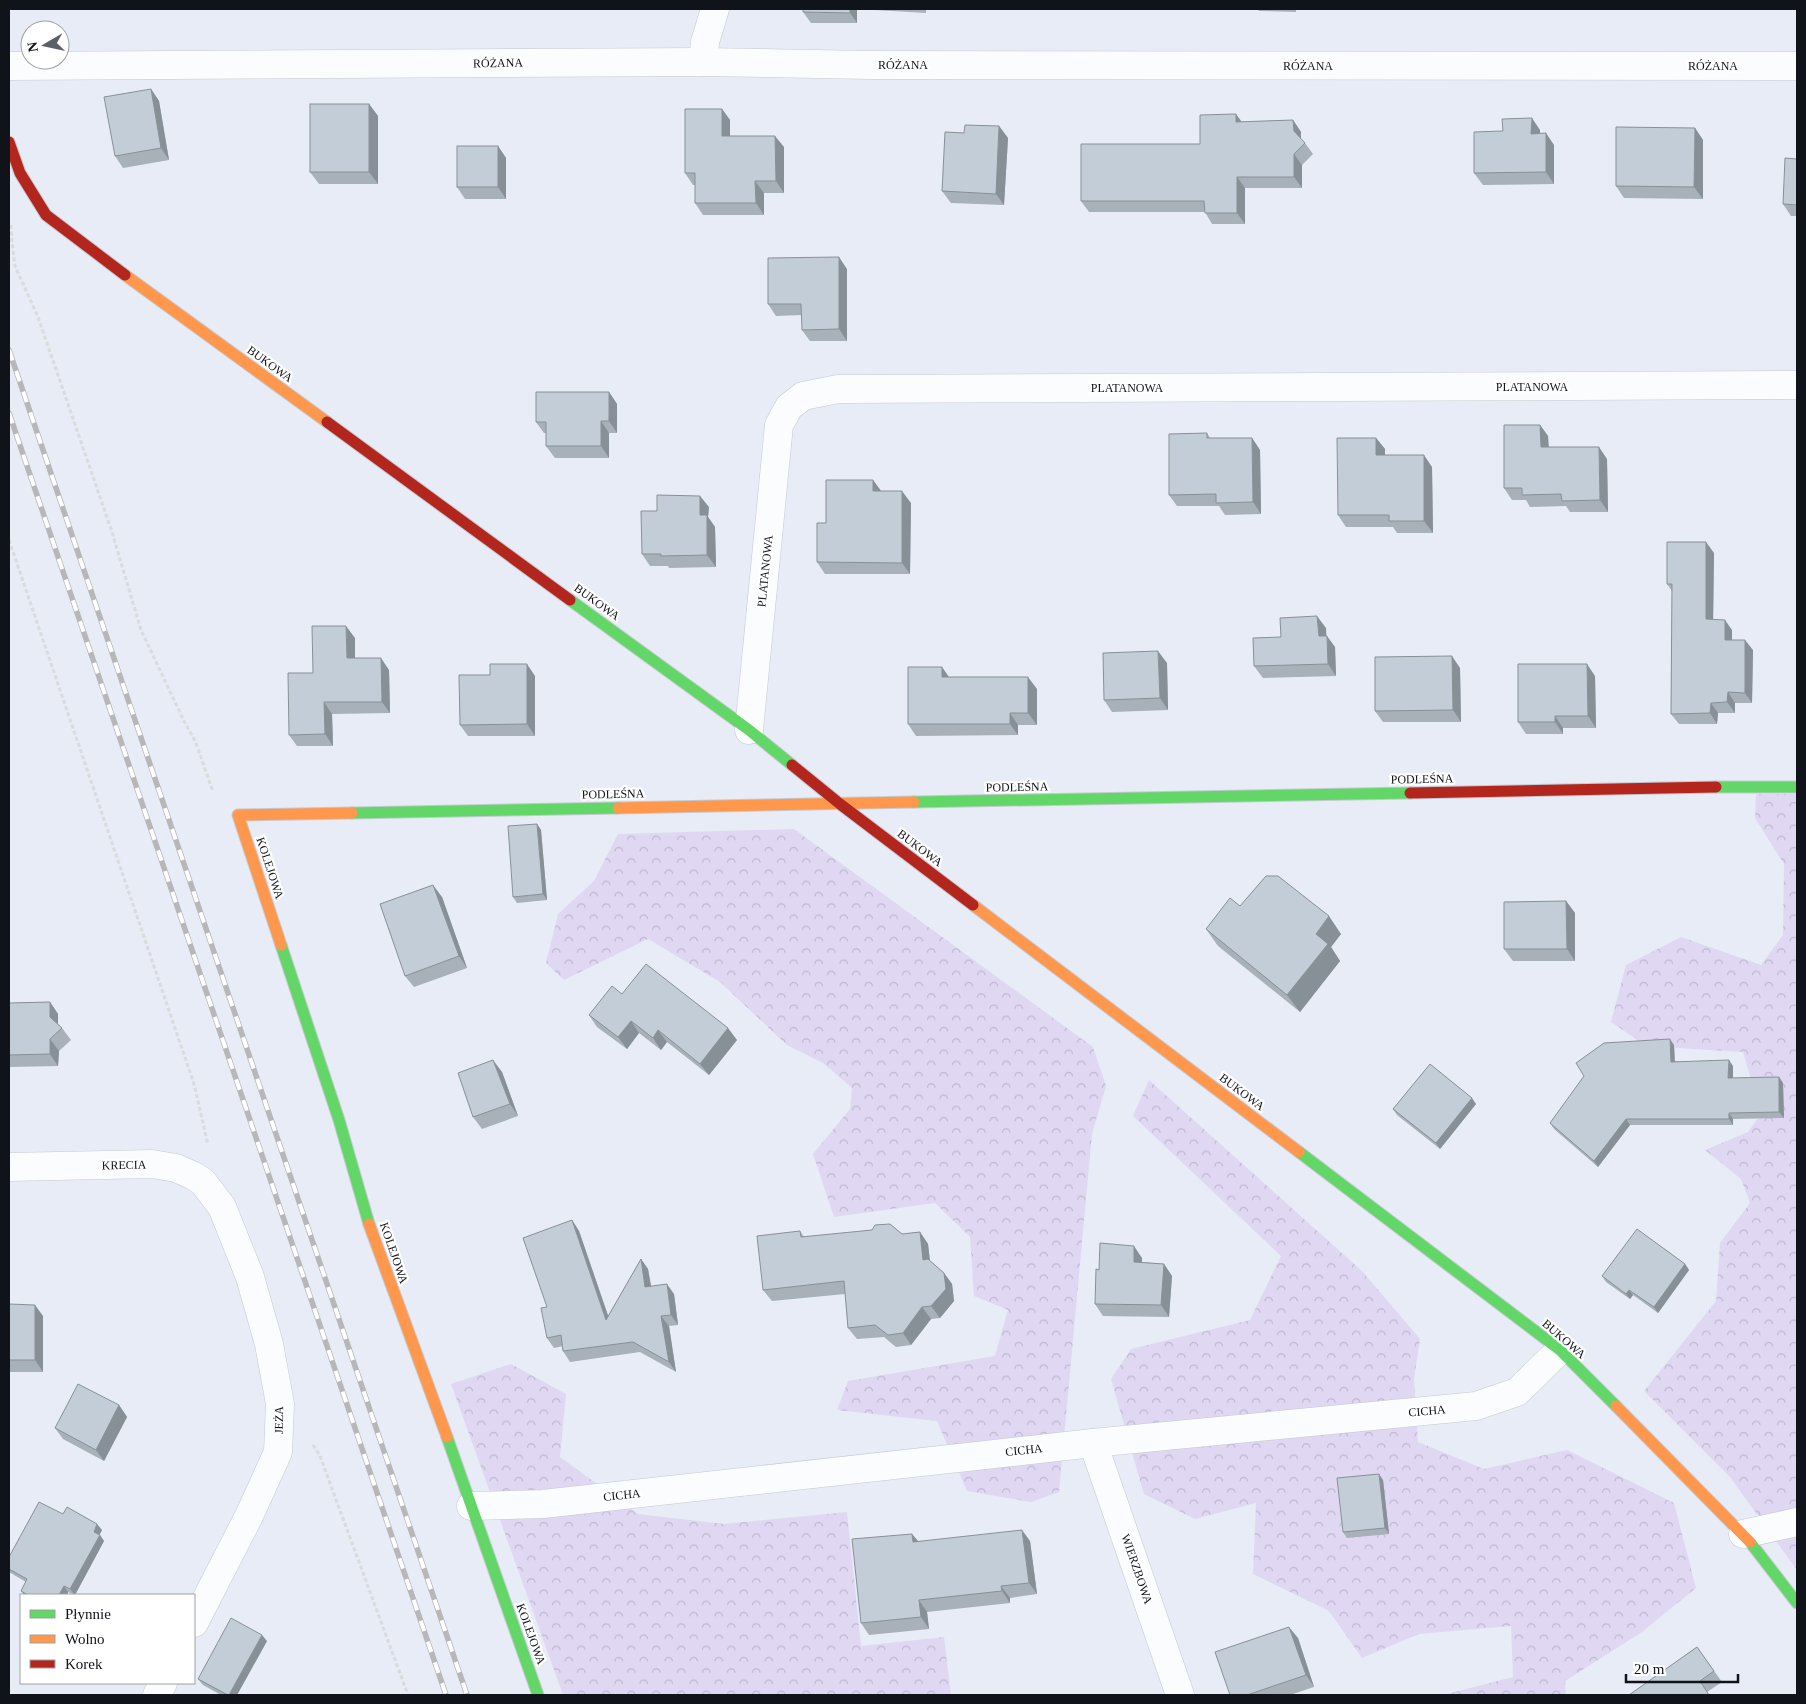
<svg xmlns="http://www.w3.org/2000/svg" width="1806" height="1704" viewBox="0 0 1806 1704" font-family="'Times New Roman',serif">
<defs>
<pattern id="forest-crowns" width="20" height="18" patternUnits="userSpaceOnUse" patternTransform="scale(1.25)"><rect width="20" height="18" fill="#e0d7f3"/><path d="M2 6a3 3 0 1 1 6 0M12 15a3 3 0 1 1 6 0" fill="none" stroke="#bfb8d0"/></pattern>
</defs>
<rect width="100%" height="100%" fill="#e7ecf6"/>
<g fill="url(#forest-crowns)">
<polygon points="1756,794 1797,794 1797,1570 1730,1477 1644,1391 1716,1301 1720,1243 1750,1203 1741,1179 1705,1150 1748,1132 1761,1114 1743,1052 1646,1046 1611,1022 1626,965 1681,937 1761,965 1783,935 1784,864 1755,818"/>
<polygon points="794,829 1093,1047 1106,1086 1092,1134 1059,1492 1031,1502 967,1491 937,1421 837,1410 848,1381 995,1356 1008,1310 974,1296 970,1237 935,1203 834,1217 813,1154 850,1109 852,1088 823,1063 787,1045 720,982 648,939 564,980 546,963 558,914 594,881 618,834"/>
<polygon points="1149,1080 1362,1271 1420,1339 1414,1379 1418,1442 1484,1469 1567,1450 1674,1503 1696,1588 1642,1632 1565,1681 1566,1695 1443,1695 1513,1677 1511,1626 1419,1634 1362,1658 1329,1611 1253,1574 1256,1503 1195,1519 1144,1494 1111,1379 1131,1349 1250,1320 1281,1256 1133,1116"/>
<polygon points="511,1364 566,1394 560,1457 638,1514 724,1524 847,1512 861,1646 944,1637 951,1695 563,1695 451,1384"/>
</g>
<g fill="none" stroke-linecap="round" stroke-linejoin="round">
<defs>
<g id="street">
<polyline points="703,62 705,42 715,9"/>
<polyline points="9,66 703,62 869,65 1797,66"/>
<polyline points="749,730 779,425 789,407 803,396 838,389 1797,385"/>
<polyline points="9,1167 152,1164 176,1168 194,1176 203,1182 222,1207 250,1277 269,1344 280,1404 278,1452 249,1516 194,1623"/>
<polyline points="1093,1443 1180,1695"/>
<polyline points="471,1506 543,1504 1093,1443 1476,1406 1517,1392 1560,1350"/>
<polyline points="1743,1534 1797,1522"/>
<polyline points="157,1695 163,1683"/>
</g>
<g id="fast">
<polyline points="570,600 749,730 792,765"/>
<polyline points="1716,787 1797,787"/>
<polyline points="914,802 1410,793"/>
<polyline points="352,813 618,808"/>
<polyline points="281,945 339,1120 369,1224"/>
<polyline points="1299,1152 1560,1350 1616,1406"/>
<polyline points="447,1437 538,1695"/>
<polyline points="1750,1542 1797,1603"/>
</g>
<g id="slow">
<polyline points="125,275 327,422"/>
<polyline points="618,808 914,802"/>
<polyline points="973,905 1299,1152"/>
<polyline points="281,945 238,815 352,813"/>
<polyline points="369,1224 447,1437"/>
<polyline points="1616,1406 1750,1542"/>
</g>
<g id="jam">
<polyline points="9,142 20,173 46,215 125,275"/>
<polyline points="327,422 570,600"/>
<polyline points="792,765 840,804 973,905"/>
<polyline points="1410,793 1716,787"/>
</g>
</defs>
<use href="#street" stroke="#c5c9d1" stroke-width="29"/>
<use href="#fast" stroke="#c5c9d1" stroke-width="13"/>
<use href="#slow" stroke="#c5c9d1" stroke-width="13"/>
<use href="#jam" stroke="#c5c9d1" stroke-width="13"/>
<g stroke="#d9dbdd" stroke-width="3" stroke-dasharray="4 2.5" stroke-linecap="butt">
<polyline points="11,225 12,243 15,266 38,317 112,532 141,630 183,719 196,743 213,792"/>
<polyline points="9,540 194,1084 208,1145"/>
<polyline points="313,1445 320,1456 408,1695"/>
</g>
<use href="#street" stroke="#fbfcfe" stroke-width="28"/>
<use href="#fast" stroke="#63d668" stroke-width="11"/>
<use href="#slow" stroke="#ff974d" stroke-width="11"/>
<use href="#jam" stroke="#b3261e" stroke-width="11"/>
<defs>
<g id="rail">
<polyline points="9,350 467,1695"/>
<polyline points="9,413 446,1695"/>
</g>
</defs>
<use href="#rail" stroke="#b7b7ba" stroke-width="5.5"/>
<use href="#rail" stroke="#fff" stroke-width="4" stroke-dasharray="11" stroke-linecap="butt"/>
</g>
<g fill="#a8b0ba">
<polygon points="803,9 926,9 926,13 857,9 857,23 811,23 803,12"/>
<polygon points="1257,9 1296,9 1296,12 1259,11"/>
<polygon points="151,89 159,101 169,160 123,168 115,156"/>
<polygon points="369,104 378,116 378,184 319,184 310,172"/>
<polygon points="722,109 730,120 730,136 784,147 784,193 764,193 764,215 703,215 695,203 695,185 693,185 685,173"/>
<polygon points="1293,120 1301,132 1301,139 1305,143 1313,154 1302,165 1302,188 1245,188 1245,224 1212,224 1205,212 1089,212 1081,201 1200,144 1242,122"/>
<polygon points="999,126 1008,138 1004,205 951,203 942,191 964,133"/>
<polygon points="1695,128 1703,140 1703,199 1624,198 1616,186"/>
<polygon points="1540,130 1540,134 1554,145 1554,184 1483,185 1474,173 1503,131"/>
<polygon points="498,146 506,158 506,199 465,199 457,187"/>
<polygon points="1797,159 1797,216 1791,216 1783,204"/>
<polygon points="847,269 847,341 810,341 802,330 802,315 776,316 768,304"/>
<polygon points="609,392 617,404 617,433 609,433 609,458 555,458 546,446 546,433 544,433 536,422"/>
<polygon points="1540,425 1548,436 1549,447 1607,459 1608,512 1570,512 1566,506 1530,507 1526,500 1512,500 1504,488"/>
<polygon points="1207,433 1210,438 1252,438 1260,450 1261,514 1225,515 1219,506 1177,506 1169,495"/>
<polygon points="1376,438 1385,449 1385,455 1432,467 1433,533 1397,533 1393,527 1346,527 1338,515"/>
<polygon points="873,480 881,491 911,503 910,574 825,574 817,562 826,523"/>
<polygon points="709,507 708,517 715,527 716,567 669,568 668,566 650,566 642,554 657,511"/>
<polygon points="1714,553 1713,619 1732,630 1732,640 1753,650 1752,703 1735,703 1735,713 1718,713 1717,724 1679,724 1671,714 1672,591 1667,584"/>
<polygon points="1326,628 1326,636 1335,647 1336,676 1263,678 1254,666 1281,637"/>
<polygon points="355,638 355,658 389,670 390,713 332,714 333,746 297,746 289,735 313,673"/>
<polygon points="1167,663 1168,710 1112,712 1104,700"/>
<polygon points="942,667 949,677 1037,689 1037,725 1018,725 1018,735 916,736 908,724"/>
<polygon points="1460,668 1461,722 1383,722 1375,711"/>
<polygon points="535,676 535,736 468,736 460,725"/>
<polygon points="1595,676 1596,728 1563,728 1563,734 1526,734 1518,722"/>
<polygon points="537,824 541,830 547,900 517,903 513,897"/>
<polygon points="442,897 467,968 414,987 405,976"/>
<polygon points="1566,901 1575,913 1575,961 1513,961 1504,949"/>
<polygon points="1240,906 1341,934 1331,947 1340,961 1300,1012 1218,946 1206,929"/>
<polygon points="622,994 737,1040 709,1075 667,1042 661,1050 639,1033 627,1049 597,1027 589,1015"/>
<polygon points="50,1002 58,1014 58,1024 62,1028 71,1040 59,1051 58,1066 9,1067 9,1003"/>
<polygon points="1674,1045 1675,1061 1733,1066 1733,1078 1779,1077 1783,1083 1784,1118 1733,1119 1733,1125 1630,1125 1598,1167 1554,1129 1550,1123"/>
<polygon points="502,1072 518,1116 482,1129 473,1117"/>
<polygon points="1476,1104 1440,1149 1397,1115 1393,1109"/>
<polygon points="572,1220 579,1231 608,1316 641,1259 648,1269 651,1286 674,1294 678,1325 669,1326 676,1372 640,1352 570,1362 563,1351 563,1346 554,1348 547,1338 547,1307"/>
<polygon points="800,1231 804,1237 902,1234 920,1232 928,1244 930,1261 944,1273 952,1284 954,1301 940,1318 931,1319 911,1345 896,1347 884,1337 857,1339 848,1328 845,1294 772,1301 763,1290"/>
<polygon points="1142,1258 1142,1262 1164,1264 1172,1276 1169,1317 1103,1316 1095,1304 1099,1270"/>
<polygon points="1685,1264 1689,1270 1658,1313 1633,1295 1630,1299 1606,1282 1602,1276"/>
<polygon points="9,1304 43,1316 43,1372 9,1372"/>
<polygon points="119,1405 127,1417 104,1461 63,1439 55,1428"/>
<polygon points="1383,1480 1389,1534 1347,1538 1343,1532"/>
<polygon points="63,1514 102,1530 99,1535 104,1541 75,1595 68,1592 67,1595 24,1595 21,1591 26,1582 9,1572 9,1557"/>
<polygon points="912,1534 918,1541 1030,1541 1037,1594 1010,1598 1010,1603 927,1612 929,1629 869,1635 861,1623"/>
<polygon points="1298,1638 1314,1687 1290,1695 1230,1695"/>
<polygon points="267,1641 237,1695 221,1695 203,1685 198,1679"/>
<polygon points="1697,1647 1722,1682 1707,1692 1629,1695"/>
</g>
<g fill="#889097">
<polygon points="850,9 857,9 857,23 850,13"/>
<polygon points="151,89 159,101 169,160 161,148"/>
<polygon points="369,104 378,116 378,184 369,172"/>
<polygon points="722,109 730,120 730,148 722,136"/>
<polygon points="1236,114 1244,125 1236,122"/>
<polygon points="1532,118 1540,130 1540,146 1531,134"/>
<polygon points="1293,120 1301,132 1301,142 1294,131"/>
<polygon points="999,126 1008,138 1004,205 996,194"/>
<polygon points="1695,128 1703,140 1703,199 1694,187"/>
<polygon points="1546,133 1554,145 1554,184 1546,172"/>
<polygon points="775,136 784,147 784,193 776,181"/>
<polygon points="498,146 506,158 506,199 498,187"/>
<polygon points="1294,154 1302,165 1302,188 1294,177"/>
<polygon points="1237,177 1245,188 1245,224 1237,213"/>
<polygon points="755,181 764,193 764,215 756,203"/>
<polygon points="839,257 847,269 847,341 839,329"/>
<polygon points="609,392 617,404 617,433 609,421"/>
<polygon points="601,421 609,433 609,458 601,446"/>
<polygon points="1540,425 1548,436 1549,459 1541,447"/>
<polygon points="1252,438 1260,450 1261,514 1253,502"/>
<polygon points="1376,438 1385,449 1385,467 1376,455"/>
<polygon points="1599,447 1607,459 1608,512 1600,500"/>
<polygon points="1424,455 1432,467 1433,533 1424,521"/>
<polygon points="873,480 881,491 873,491"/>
<polygon points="902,491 911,503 910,574 902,563"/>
<polygon points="700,496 709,507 708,517 715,527 716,567 707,555 700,515"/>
<polygon points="1706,542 1714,553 1713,630 1706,619"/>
<polygon points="1317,616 1326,628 1327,648 1319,636"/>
<polygon points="1725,620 1732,630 1732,650 1725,640"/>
<polygon points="346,626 355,638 355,670 347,658"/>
<polygon points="1327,636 1335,647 1336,676 1328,664"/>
<polygon points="1745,640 1753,650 1752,703 1745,693"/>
<polygon points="1158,651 1167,663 1168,710 1160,698"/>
<polygon points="1452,656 1460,668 1461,722 1453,710"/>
<polygon points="381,658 389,670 390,713 382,702"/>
<polygon points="527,664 535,676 535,736 527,724"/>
<polygon points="1587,664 1595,676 1596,728 1588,716"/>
<polygon points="942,667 950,679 942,677"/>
<polygon points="1028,677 1037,689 1037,725 1028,713"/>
<polygon points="1728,692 1735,703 1735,713 1727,702"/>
<polygon points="324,702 332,714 333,746 325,734"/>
<polygon points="1711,703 1718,713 1717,724 1710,713"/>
<polygon points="1010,713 1018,725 1018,735 1010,724"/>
<polygon points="1555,716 1563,728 1563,734 1555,722"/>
<polygon points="537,824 541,830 547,900 543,894"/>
<polygon points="433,885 442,897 467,968 459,956"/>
<polygon points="1566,901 1575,913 1575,961 1567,949"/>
<polygon points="1329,916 1341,934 1331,947 1340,961 1300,1012 1287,995 1316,934"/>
<polygon points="50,1002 58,1014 58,1029 50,1017"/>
<polygon points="631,1021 639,1033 627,1049 618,1037"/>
<polygon points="728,1028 737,1040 709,1075 700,1064"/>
<polygon points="658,1030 667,1042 661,1050 653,1038"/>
<polygon points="50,1039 59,1051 58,1066 50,1054"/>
<polygon points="1670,1039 1674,1045 1675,1068 1671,1062"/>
<polygon points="493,1060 502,1072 518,1116 510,1104"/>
<polygon points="1729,1060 1733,1066 1733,1084 1728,1078"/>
<polygon points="1779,1077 1783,1083 1784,1118 1779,1112"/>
<polygon points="1472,1098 1476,1104 1440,1149 1436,1143"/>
<polygon points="1729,1113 1733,1119 1733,1125 1729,1119"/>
<polygon points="1626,1119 1630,1125 1598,1167 1594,1161"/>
<polygon points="572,1220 579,1231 613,1330 606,1320"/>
<polygon points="920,1232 928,1244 931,1271 923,1260"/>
<polygon points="1134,1246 1142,1258 1142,1274 1134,1262"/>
<polygon points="641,1259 648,1269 653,1297 645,1287"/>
<polygon points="1164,1264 1172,1276 1169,1317 1161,1305"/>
<polygon points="1685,1264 1689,1270 1658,1313 1654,1307"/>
<polygon points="944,1273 952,1284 954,1301 940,1318 931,1306"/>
<polygon points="667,1284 674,1294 678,1325 671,1315"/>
<polygon points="1629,1290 1633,1295 1630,1299 1626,1294"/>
<polygon points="35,1305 43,1316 43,1372 35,1360"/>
<polygon points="922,1307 931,1319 911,1345 903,1333"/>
<polygon points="661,1316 669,1326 676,1372 669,1362"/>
<polygon points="119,1405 127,1417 104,1461 96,1450"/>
<polygon points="1379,1474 1383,1480 1389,1534 1385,1528"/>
<polygon points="97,1524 102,1530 98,1538 94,1532"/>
<polygon points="1022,1530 1030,1541 1037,1594 1029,1583"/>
<polygon points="912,1534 921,1545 913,1542"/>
<polygon points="100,1535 104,1541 75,1595 70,1589"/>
<polygon points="64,1586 68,1592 67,1595 59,1595"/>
<polygon points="1001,1586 1010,1598 1010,1603 1002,1591"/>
<polygon points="919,1600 927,1612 929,1629 921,1617"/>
<polygon points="1289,1627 1298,1638 1314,1687 1306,1675"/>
<polygon points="262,1635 267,1641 237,1695 229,1695"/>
</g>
<g fill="#c3cdd8" stroke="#889097">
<polygon points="803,9 850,9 850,13 803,12"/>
<polygon points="151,89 161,148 115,156 104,97"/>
<rect x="310" y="104" width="59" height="68"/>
<polygon points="685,109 722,109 722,136 775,136 776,181 755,181 756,203 695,203 695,173 685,173"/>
<polygon points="1236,114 1236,122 1293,120 1294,131 1305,143 1294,154 1294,177 1237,177 1237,213 1205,213 1204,201 1081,201 1081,144 1200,144 1200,115"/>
<polygon points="1532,118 1531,134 1546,133 1546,172 1474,173 1474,132 1503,131 1502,119"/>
<polygon points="965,125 999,126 996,194 942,191 945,132 964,133"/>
<polygon points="1616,127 1695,128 1694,187 1616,186"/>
<rect x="457" y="146" width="41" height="41"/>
<polygon points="1785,158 1797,159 1797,205 1783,204"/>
<polygon points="839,257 839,329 802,330 801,304 768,304 768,258"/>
<polygon points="536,392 609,392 609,421 601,421 601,446 546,446 546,422 536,422"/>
<polygon points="1504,425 1540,425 1541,447 1599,447 1600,500 1562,501 1561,494 1522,495 1522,488 1504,488"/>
<polygon points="1207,433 1207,438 1252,438 1253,502 1216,503 1216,494 1169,495 1169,434"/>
<polygon points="1337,438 1376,438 1376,455 1424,455 1424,521 1389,521 1389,515 1338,515"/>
<polygon points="826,480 873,480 873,491 902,491 902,563 817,562 817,523 826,523"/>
<polygon points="657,495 700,496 700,515 707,515 707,555 661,556 661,554 642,554 641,511 657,511"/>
<polygon points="1667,542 1706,542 1706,619 1725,620 1725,640 1745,640 1745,693 1728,692 1727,702 1711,703 1710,713 1671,714 1672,584 1667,584"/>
<polygon points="1317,616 1319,636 1327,636 1328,664 1254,666 1253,638 1281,637 1280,618"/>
<polygon points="312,626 346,626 347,658 381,658 382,702 324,702 325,734 289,735 288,673 313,673"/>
<polygon points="1158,651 1160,698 1104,700 1103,653"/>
<polygon points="1452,656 1453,710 1375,711 1375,657"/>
<polygon points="490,664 527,664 527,724 460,725 459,675 490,675"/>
<polygon points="1518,664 1587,664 1588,716 1555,716 1555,722 1518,722"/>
<polygon points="908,667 942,667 942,677 1028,677 1028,713 1010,713 1010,724 908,724"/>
<polygon points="537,824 543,894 513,897 508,826"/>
<polygon points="1266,876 1278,876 1329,916 1316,934 1328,944 1287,995 1206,929 1230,898 1240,906"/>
<polygon points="433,885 459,956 405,976 380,904"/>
<polygon points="1566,901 1567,949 1504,949 1504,902"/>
<polygon points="646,964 728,1028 700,1064 658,1030 653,1038 631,1021 618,1037 589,1015 612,986 622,994"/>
<polygon points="50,1002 50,1017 62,1028 50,1039 50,1054 9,1055 9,1003"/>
<polygon points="1670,1039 1671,1062 1729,1060 1728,1078 1779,1077 1779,1112 1729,1113 1729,1119 1626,1119 1594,1161 1550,1123 1584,1076 1576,1063 1604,1043"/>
<polygon points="493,1060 510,1104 473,1117 458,1073"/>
<polygon points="1430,1064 1472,1098 1436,1143 1393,1109"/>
<polygon points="572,1220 606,1320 641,1259 645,1287 667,1284 671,1315 661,1316 669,1362 633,1342 563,1351 561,1335 547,1338 541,1308 547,1307 523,1238"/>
<polygon points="890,1224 902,1234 920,1232 923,1260 928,1259 944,1273 946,1289 931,1306 922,1307 903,1333 888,1335 875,1325 848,1328 844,1281 763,1290 757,1236 800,1231 801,1237 872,1230 875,1225"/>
<polygon points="1637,1229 1685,1264 1654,1307 1629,1290 1626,1294 1602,1276"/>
<polygon points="1100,1243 1134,1246 1134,1262 1164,1264 1161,1305 1095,1304 1096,1269 1099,1270"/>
<polygon points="9,1304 35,1305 35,1360 9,1360"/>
<polygon points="78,1384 119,1405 96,1450 55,1428"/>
<polygon points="1379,1474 1385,1528 1343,1532 1337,1478"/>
<polygon points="39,1502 63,1514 67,1507 97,1524 94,1532 100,1535 70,1589 64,1586 59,1595 28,1595 21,1591 27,1579 9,1569 9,1557"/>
<polygon points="1022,1530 1029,1583 1001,1586 1002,1591 919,1600 921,1617 861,1623 852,1539 912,1534 913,1542"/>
<polygon points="231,1618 262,1635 229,1695 228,1695 198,1679"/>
<polygon points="1289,1627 1306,1675 1247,1695 1230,1695 1215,1652"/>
<polygon points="1697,1647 1714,1671 1700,1681 1709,1695 1629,1695"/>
</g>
<g text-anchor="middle" stroke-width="4.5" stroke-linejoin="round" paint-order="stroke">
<g font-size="12" fill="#101319" stroke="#fff">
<text transform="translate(498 63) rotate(-1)" y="4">RÓŻANA</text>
<text x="903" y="69">RÓŻANA</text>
<text x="1308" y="70">RÓŻANA</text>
<text x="1713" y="70">RÓŻANA</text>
<text transform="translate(270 364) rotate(36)" y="4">BUKOWA</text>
<text x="1532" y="391">PLATANOWA</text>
<text x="1127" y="392">PLATANOWA</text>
<text transform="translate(765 571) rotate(-84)" y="4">PLATANOWA</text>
<text transform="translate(597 602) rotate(36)" y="4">BUKOWA</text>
<text transform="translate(1422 779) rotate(-1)" y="4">PODLEŚNA</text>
<text transform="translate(1017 787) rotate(-1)" y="4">PODLEŚNA</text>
<text transform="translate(613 794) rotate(-1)" y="4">PODLEŚNA</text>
<text transform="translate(920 848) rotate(37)" y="4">BUKOWA</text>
<text transform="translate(270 868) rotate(72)" y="4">KOLEJOWA</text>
<text transform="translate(1242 1092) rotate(37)" y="4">BUKOWA</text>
<text transform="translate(124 1165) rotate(-1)" y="4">KRECIA</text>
<text transform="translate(394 1253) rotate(71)" y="4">KOLEJOWA</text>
<text transform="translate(1564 1339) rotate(41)" y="4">BUKOWA</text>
<text transform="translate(1427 1411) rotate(-5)" y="4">CICHA</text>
<text transform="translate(279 1420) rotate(-89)" y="4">JEŻA</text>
<text transform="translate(1024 1450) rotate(-6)" y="4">CICHA</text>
<text transform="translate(622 1495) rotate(-6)" y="4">CICHA</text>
<text transform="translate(1137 1569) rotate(71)" y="4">WIERZBOWA</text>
<text transform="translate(531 1634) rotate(70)" y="4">KOLEJOWA</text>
</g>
</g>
<rect width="1806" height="1704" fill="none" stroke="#101319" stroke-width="20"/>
<rect x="20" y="1594" width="175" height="90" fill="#ffffff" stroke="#9fa1a3"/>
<rect x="30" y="1610" width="25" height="8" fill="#63d668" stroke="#9fa1a3"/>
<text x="65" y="1619" font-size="15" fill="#101319">Płynnie</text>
<rect x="30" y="1635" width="25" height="8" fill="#ff974d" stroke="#9fa1a3"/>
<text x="65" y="1644" font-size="15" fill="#101319">Wolno</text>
<rect x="30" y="1660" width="25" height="8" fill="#b3261e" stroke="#9fa1a3"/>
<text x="65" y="1669" font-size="15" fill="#101319">Korek</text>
<g transform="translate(45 45) rotate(261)"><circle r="24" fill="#ffffff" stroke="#9fa1a3"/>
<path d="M0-4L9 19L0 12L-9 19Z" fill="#5b5f66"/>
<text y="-8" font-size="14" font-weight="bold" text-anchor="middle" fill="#101319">N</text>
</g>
<path d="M1626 1674v8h112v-8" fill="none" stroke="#101319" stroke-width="2.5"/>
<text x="1634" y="1674" font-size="15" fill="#101319" stroke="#ffffff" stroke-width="4" paint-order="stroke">20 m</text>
</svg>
